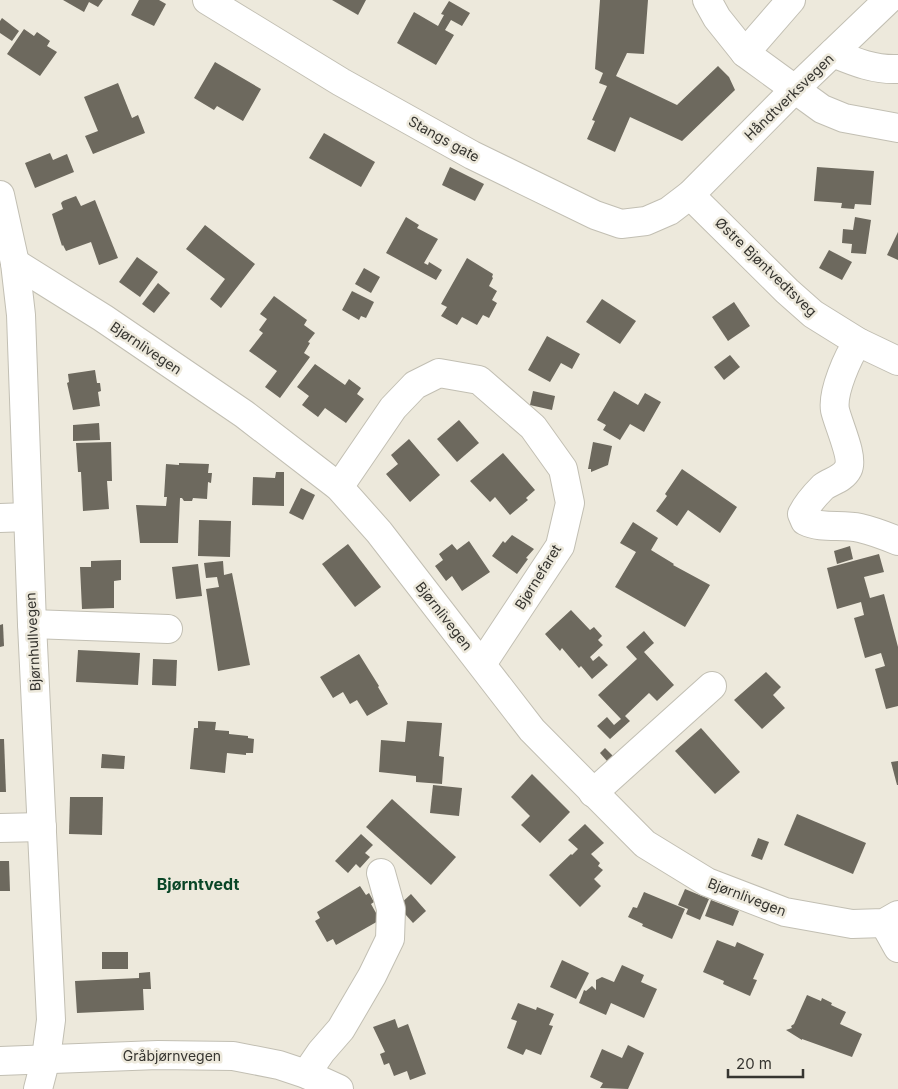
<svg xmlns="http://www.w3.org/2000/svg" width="898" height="1089" viewBox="0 0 898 1089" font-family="Inter,sans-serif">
<rect width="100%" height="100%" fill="#ede9dc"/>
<g fill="#6d695e">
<polygon points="63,0 103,0 98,7 89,2 84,12"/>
<polygon points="139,0 159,0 166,4 154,26 131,15"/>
<polygon points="332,0 366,0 358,15"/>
<polygon points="600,0 648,0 644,54 627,53 616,76 677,105 718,66 729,77 735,90 682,141 630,117 615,152 587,139 595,121 592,120 607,86 599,83 603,73 595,69"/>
<polygon points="449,1 470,13 462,26 451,20 445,30 454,35 436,65 397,43 414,12 438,26 444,15 441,14"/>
<polygon points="2,18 19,31 12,41 0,33 0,21"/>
<polygon points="24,29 34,36 37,32 50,41 47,46 57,52 40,76 7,54"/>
<polygon points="215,62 261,89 243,121 217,106 214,110 194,98"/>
<polygon points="118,83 132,118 138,115 145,133 93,154 85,136 98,131 84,97"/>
<polygon points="324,133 375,162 361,187 309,158"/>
<polygon points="50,153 53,160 67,154 74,172 35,188 25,163"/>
<polygon points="450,167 484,184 475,201 442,185"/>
<polygon points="817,167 874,171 871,205 855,204 854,209 841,208 842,203 814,201"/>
<polygon points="76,196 81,206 95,200 118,258 99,265 91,242 66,251 63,245 62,246 52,214 63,209 61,203 63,201"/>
<polygon points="406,217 419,225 417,228 438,239 424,263 428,265 429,262 442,270 436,280 386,253"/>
<polygon points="855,217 871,220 866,254 851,253 852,244 842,243 843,229 853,230"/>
<polygon points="205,225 255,264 221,308 210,299 225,279 186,249"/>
<polygon points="898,232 898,260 887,255"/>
<polygon points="829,250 852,262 842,280 819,268"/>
<polygon points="137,257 158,272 140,297 119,282"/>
<polygon points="467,258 493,274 492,277 493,278 489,286 497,291 492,300 497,303 489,318 483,315 477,325 462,317 457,325 441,316 447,307 441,304"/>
<polygon points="364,268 380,277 371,293 355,284"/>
<polygon points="158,283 170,293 154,313 142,304"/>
<polygon points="352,291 374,302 366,318 361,316 359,320 342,310"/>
<polygon points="274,296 307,320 304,325 315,333 308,342 310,343 304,353 310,357 280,398 265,387 277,371 249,351 263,333 259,330 267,319 260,314"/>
<polygon points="602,299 636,321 620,344 586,322"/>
<polygon points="734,302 750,326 728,341 712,317"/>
<polygon points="547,336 580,354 572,369 561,363 550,382 528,370"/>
<polygon points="730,355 740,367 724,380 714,367"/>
<polygon points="315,364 345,385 349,379 361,388 357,394 364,399 346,423 325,408 318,417 302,405 309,396 297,387"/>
<polygon points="95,370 97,383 100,383 101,391 98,392 100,406 73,410 67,383 69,382 68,374"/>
<polygon points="533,391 555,396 552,410 530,405"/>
<polygon points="614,391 638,405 645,393 661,402 644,432 630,424 620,440 603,430 606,425 597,420"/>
<polygon points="459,420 479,443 457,462 437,439"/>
<polygon points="99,423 100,440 73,441 73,425"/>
<polygon points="409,439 440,475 410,502 386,474 398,464 391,455"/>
<polygon points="111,442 112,481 107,481 109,509 83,511 81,472 78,472 76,443"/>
<polygon points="593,442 612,446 608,465 591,472 591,469 588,469"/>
<polygon points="503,453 535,490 526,498 528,500 510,515 495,497 490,502 470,481"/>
<polygon points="179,463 209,464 208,473 212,473 211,483 208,482 207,499 193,498 192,501 184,501 182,498 180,498 178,543 140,543 136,505 166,506 167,497 164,497 166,464 179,465"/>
<polygon points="682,469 737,507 720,533 688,510 677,526 656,511 667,496 665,494"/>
<polygon points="276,472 284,472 284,506 252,505 253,477 275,478"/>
<polygon points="301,488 315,495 303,520 289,513"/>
<polygon points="199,520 231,521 230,557 198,556"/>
<polygon points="633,522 658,538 651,550 674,564 673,565 710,585 685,627 615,587 636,552 620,543"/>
<polygon points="512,535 534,549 526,558 528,559 517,574 492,556 503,541 505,543"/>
<polygon points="469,541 490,572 462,591 452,576 446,581 435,566 443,560 439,554 452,544 457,550"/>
<polygon points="348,544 381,587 355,607 322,564"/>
<polygon points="850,546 853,559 837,564 834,551"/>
<polygon points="879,554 884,572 864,577 870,598 884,594 898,647 898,706 886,709 875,669 885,666 881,653 865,658 854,618 864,615 861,602 837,609 827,568"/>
<polygon points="121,560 121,580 114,581 114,608 82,609 80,567 91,567 91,561"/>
<polygon points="223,561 224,575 232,573 250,665 218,671 206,589 219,587 217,577 206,578 204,563"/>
<polygon points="198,564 202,596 176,599 172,567"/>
<polygon points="571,610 590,630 594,627 602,636 598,640 603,645 590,657 593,661 599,656 608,665 592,679 581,666 579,668 562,648 560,651 545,634"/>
<polygon points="3,624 4,646 0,647 0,625"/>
<polygon points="644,631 654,643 644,652 674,685 657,701 649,693 625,716 630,721 610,739 597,726 607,717 614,725 621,719 598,695 637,659 626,647"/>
<polygon points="78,650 140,653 138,685 76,682"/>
<polygon points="359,654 379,686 378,687 388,704 367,716 357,700 350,704 343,692 333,698 320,677"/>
<polygon points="153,659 177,660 176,686 152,685"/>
<polygon points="766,672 781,687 773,695 785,708 762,729 734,700"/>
<polygon points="198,721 216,722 215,730 229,731 229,734 248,736 248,738 254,739 253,753 246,753 246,755 227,753 225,773 190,769 194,728 198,728"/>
<polygon points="407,721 442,723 439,756 444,757 442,784 416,782 416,776 379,772 381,740 405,742"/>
<polygon points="701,728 740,772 715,794 675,751"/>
<polygon points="0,739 4,739 6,792 0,792"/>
<polygon points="605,748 613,756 607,761 600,753"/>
<polygon points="102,754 125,756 124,769 101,768"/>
<polygon points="898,761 898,785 897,785 891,762"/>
<polygon points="532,774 570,812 540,843 521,825 530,816 511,797"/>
<polygon points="433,785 462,788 459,816 430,813"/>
<polygon points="70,797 103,797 102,835 69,834"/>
<polygon points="392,799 456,857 431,885 366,827"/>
<polygon points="797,814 866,843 853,874 784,845"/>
<polygon points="585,824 604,843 591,854 600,863 598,866 603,870 594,879 601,886 580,907 549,875 571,854 572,855 578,849 568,840"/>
<polygon points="361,834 373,845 365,853 370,857 360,868 356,864 348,873 335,861"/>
<polygon points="758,838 769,842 762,860 751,856"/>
<polygon points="0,861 9,861 10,891 0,891"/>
<polygon points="360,886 366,895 369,893 374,902 371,904 380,920 336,945 333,939 327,942 315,921 320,918 317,912"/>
<polygon points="685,889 709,899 700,920 686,914 688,909 678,905"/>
<polygon points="644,892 685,909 672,939 642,926 643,924 628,917 633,907 637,908"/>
<polygon points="411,894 426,911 413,923 398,906"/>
<polygon points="711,900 739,911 733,926 705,916"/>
<polygon points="717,940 735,947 737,942 764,954 753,979 757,980 750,996 723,984 724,981 703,972"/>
<rect x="102" y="952" width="26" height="17"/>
<polygon points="562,960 589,973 576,999 550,987"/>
<polygon points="622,965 644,975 641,982 657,989 644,1018 611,1003 606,1015 579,1003 584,990 586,991 592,986 596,990 596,980 602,977 614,982"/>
<polygon points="150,972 151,989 143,989 144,1010 77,1013 75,981 139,978 139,973"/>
<polygon points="807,995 821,1001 822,998 832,1003 831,1005 846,1012 840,1024 862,1034 852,1057 802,1039 802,1040 786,1030 792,1028 791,1026 794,1024"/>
<polygon points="518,1003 536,1010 537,1007 554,1014 549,1025 553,1026 541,1055 526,1049 523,1055 507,1048 517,1021 511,1019"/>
<polygon points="395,1019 398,1028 408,1024 426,1074 410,1080 407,1071 394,1076 389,1063 384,1065 380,1054 385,1052 373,1027"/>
<polygon points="628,1045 644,1053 628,1089 600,1088 603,1083 590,1077 602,1049 622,1058"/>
</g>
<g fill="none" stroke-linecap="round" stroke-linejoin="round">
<defs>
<g id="minor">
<polyline points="207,0 341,82 472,155 595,215 621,224 646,221 669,211 690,195 794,90 888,0"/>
<polyline points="707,0 717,18 745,53 822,109 844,118 898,128"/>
<polyline points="745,53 791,0"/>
<path d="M833,53C855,62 874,70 898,69"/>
<polyline points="0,195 15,263 21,315 32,624 51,1020 46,1058 38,1089"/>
<polyline points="690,195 787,291 813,314 858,342 898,361"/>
<polyline points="15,263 103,318 244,414 339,487 379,532 532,730 645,844 707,882 785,912 852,924 884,923 898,915"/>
<path d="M858,342C848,356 832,392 835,410C838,424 854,457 848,469C843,479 831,481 823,487C815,495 807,504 802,514L805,521C822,529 841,524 860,528C873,531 886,536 898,541"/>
<polyline points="339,487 393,408 415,385 439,373 479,380 533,427 563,469 570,503 560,546 482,664"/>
<polyline points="0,518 28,517"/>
<polyline points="32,624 168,629"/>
<polyline points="593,793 712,686"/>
<polyline points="0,828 42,827"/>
<polyline points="884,923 898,948"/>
<polyline points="0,1061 158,1055 233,1056 279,1065 306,1074 339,1089"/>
<polyline points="306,1074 321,1052 341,1029 372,976 390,939 391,909 381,873"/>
</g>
</defs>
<use href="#minor" stroke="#c2bfb3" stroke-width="30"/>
<use href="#minor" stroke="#fff" stroke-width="28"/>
</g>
<g text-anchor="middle" stroke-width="5" stroke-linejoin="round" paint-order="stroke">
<g font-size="14" fill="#363530" stroke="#ede9dc">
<text transform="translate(789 97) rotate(-44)" y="5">Håndtverksvegen</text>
<text transform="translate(444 139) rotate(29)" y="5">Stangs gate</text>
<text transform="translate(766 267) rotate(44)" y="5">Østre Bjøntvedtsveg</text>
<text transform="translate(146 348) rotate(34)" y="5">Bjørnlivegen</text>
<text transform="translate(538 577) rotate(-58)" y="5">Bjørnefaret</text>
<text transform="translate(444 616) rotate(52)" y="5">Bjørnlivegen</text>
<text transform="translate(33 642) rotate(-93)" y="5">Bjørnhullvegen</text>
<text transform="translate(747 897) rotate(21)" y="5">Bjørnlivegen</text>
<text x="172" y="1061">Gråbjørnvegen</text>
</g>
<g font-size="16" font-weight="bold" fill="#094526" stroke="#ede9dc">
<text x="198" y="890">Bjørntvedt</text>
</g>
</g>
<path d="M728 1069v8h75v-8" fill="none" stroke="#363530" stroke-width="2.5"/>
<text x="736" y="1069" font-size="15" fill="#363530" stroke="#ede9dc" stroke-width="4" paint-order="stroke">20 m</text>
</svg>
